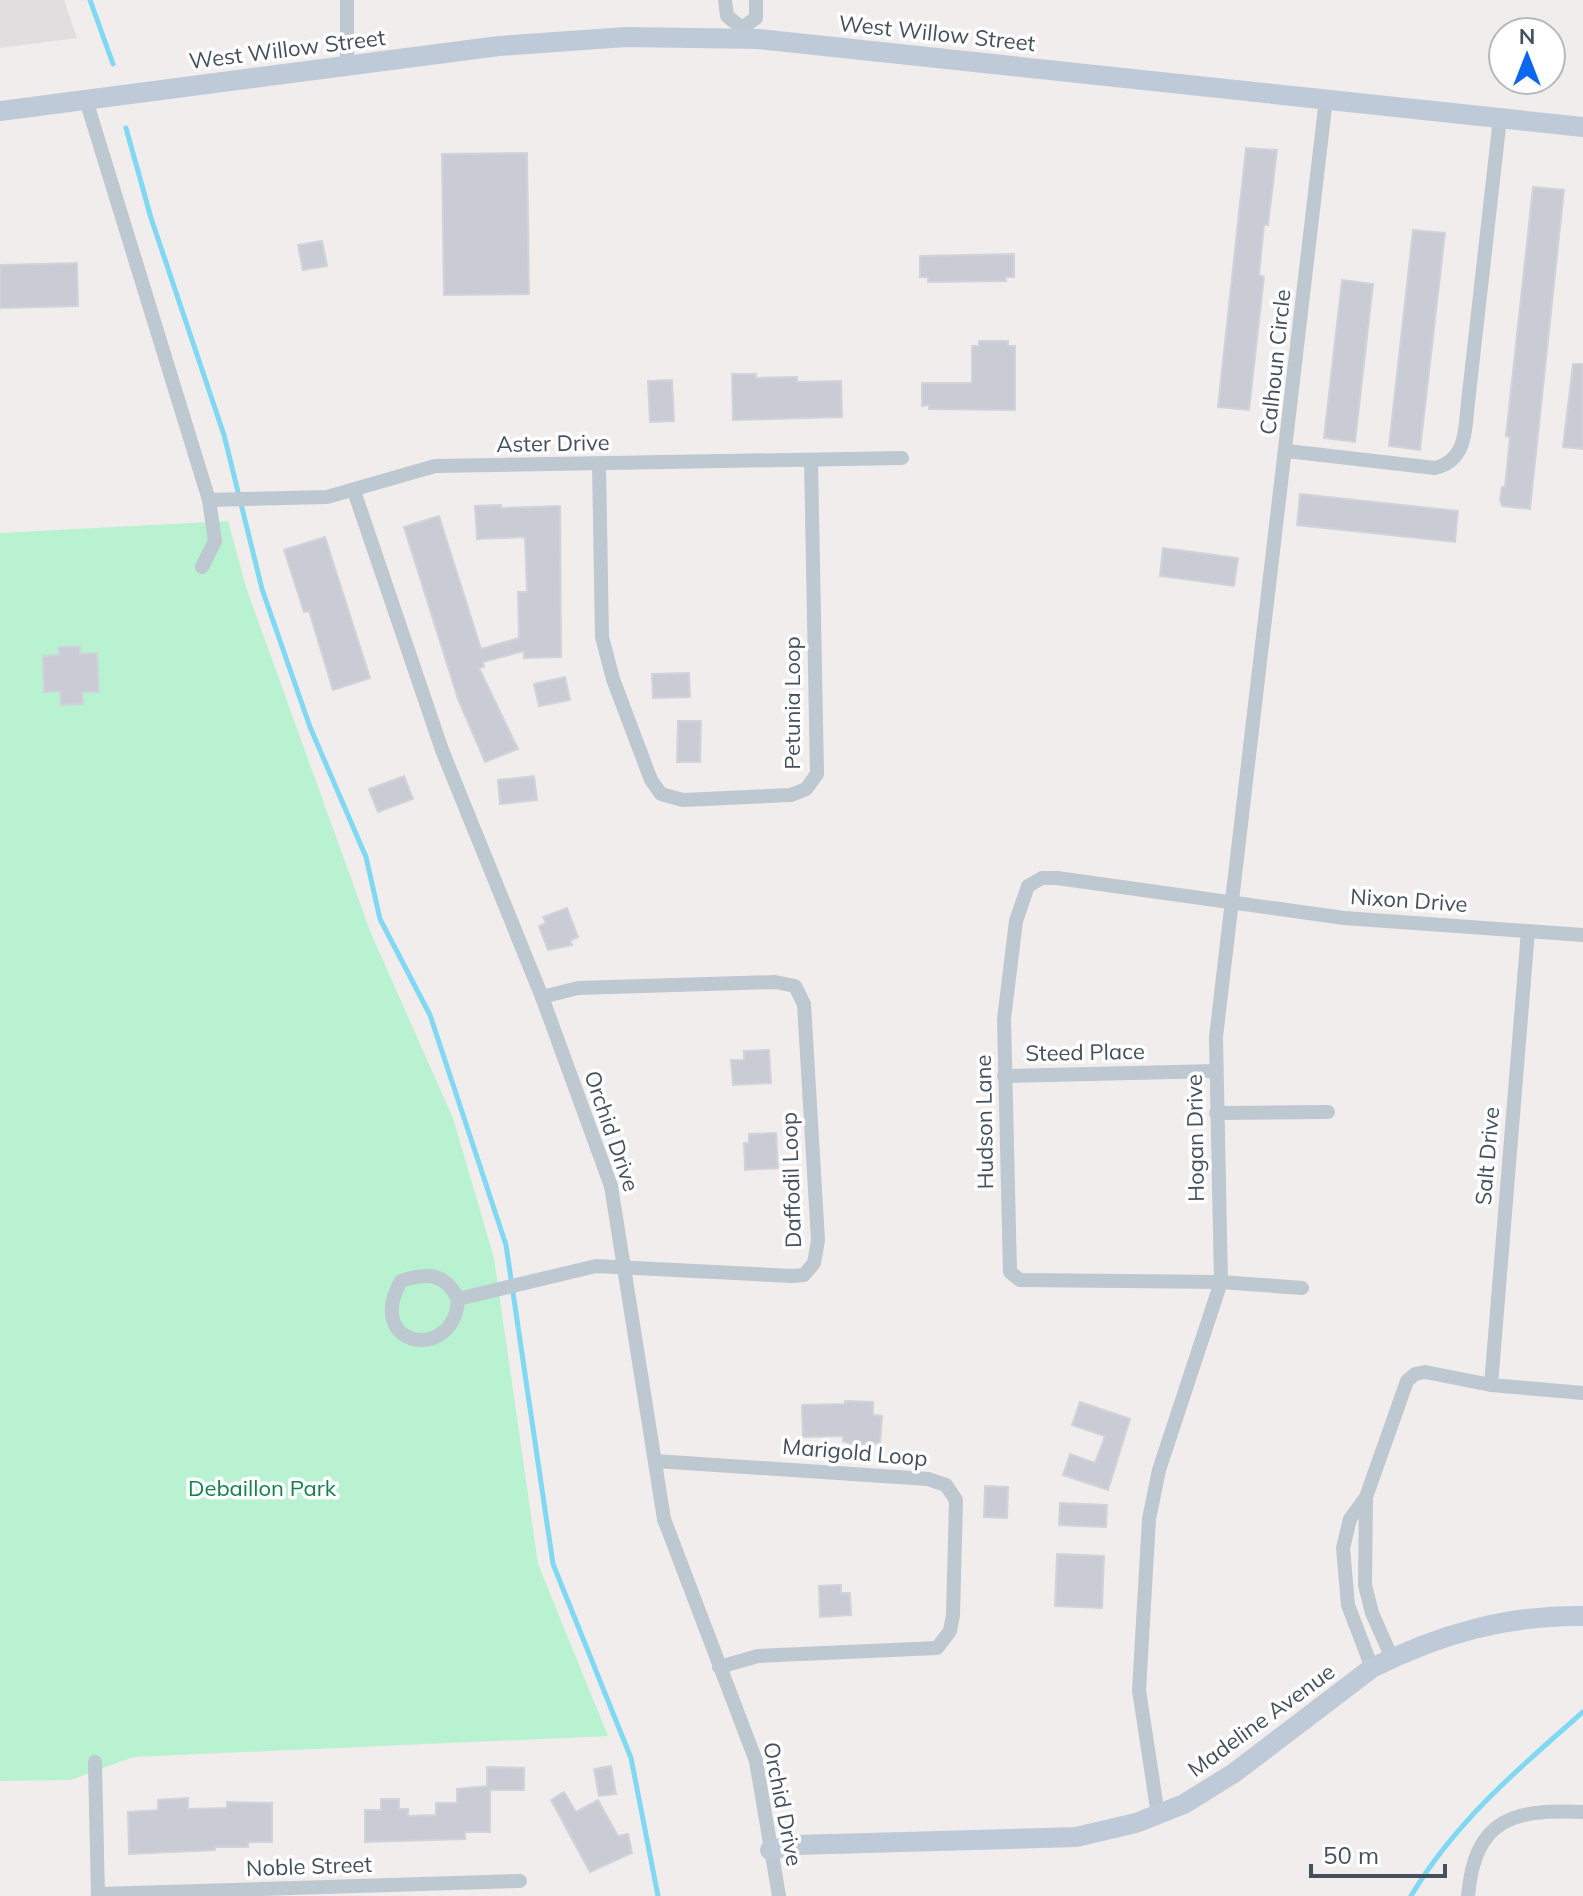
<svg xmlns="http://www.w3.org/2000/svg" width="1583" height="1896" viewBox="0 0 1583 1896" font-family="Mulish,sans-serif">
<rect width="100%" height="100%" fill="#f1eded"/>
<polygon fill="#e2dedf" points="0,0 64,0 77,38 0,48"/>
<polygon fill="#b8f2d0" points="228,521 246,587 370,931 453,1118 494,1258 538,1564 608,1736 133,1757 71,1780 0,1781 0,533"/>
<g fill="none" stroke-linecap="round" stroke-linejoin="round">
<g stroke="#81d8f3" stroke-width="5">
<polyline points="90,0 113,64"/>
<polyline points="126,128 151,218 224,435 262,589 310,727 366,857 380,919 430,1015 506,1245 553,1564 631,1758 658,1896"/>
<path d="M1411,1896C1455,1822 1519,1768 1583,1712"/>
</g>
</g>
<g fill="#c9ccd4" stroke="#d1d3da" stroke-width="2">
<polygon points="1246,148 1277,150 1268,225 1264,225 1259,275 1264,277 1249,410 1218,407"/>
<polygon points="527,153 529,294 444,295 442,154"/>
<polygon points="1533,187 1564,190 1530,509 1502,506 1500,500 1502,487 1505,487 1510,437 1506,436"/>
<polygon points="1413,230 1445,233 1420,450 1389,446"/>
<polygon points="322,241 327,266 303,270 298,245"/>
<polygon points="1014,254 1014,277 1006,277 1006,281 928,282 928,277 920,277 920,256"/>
<polygon points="77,263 78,306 0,308 0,265"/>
<polygon points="1342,280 1373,284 1355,442 1324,438"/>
<polygon points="979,341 1008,341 1008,346 1015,346 1015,410 929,409 929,405 922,406 922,383 972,383 972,346 979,346"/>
<polygon points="1573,364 1583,364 1583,449 1563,447"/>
<polygon points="732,374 756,374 756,378 797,377 797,382 841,381 842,417 733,420"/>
<polygon points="672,380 674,421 650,422 648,381"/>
<polygon points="1300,494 1458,511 1455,542 1297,525"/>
<polygon points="501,505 501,508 560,506 561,657 524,658 524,651 483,662 484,667 479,668 518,749 485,762 458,699 404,527 439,516 481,649 519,638 518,592 527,592 525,537 477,539 475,506"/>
<polygon points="325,537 370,678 333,690 309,611 304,612 284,550"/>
<polygon points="1163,548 1238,558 1234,586 1160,576"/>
<polygon points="80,646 80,654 97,653 99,692 82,692 83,704 61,705 60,691 44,692 43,656 59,655 59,647"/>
<polygon points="689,673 690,697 653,698 652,674"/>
<polygon points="565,677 570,700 539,706 534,684"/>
<polygon points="678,721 701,721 700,762 677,762"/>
<polygon points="404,776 413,799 378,812 369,789"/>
<polygon points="534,776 537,800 500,804 498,780"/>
<polygon points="567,908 578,937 570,941 572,945 548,950 539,926 546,923 543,917"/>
<polygon points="769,1050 771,1083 733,1085 731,1060 744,1060 744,1051"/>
<polygon points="776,1133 778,1168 745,1170 744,1143 749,1143 749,1134"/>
<polygon points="845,1401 873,1402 873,1415 882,1416 880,1444 852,1444 843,1441 843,1436 803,1437 802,1405 845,1404"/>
<polygon points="1080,1402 1130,1419 1108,1490 1063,1475 1070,1454 1095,1463 1105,1436 1072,1425"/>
<polygon points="985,1486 1008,1487 1007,1518 984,1517"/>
<polygon points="1060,1503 1107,1505 1106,1527 1059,1525"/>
<polygon points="1057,1554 1104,1556 1102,1608 1055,1606"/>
<polygon points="841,1585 841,1593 850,1593 851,1615 820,1617 819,1586"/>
<polygon points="611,1766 616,1794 599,1796 594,1769"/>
<polygon points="487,1767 524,1768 524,1790 490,1790 490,1832 465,1832 465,1839 365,1842 365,1810 381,1810 381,1799 399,1799 399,1809 408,1809 408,1816 436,1815 436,1803 457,1803 457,1789 487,1786"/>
<polygon points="564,1792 576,1812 598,1800 618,1836 628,1834 632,1853 590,1872 551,1800"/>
<polygon points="188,1798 188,1809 227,1808 227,1802 272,1803 272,1842 248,1842 248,1847 215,1847 215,1850 129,1854 128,1812 158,1810 158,1800"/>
</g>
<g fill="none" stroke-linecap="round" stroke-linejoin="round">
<g stroke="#bdc8d1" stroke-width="14">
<polyline points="725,0 727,16 742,28"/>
<polyline points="742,28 756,18 756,0"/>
<polyline points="347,66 347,0"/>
<polyline points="86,100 209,500 215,541 202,567"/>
<path d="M1287,451L1435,468C1467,460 1465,430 1468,402L1500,118"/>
<polyline points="599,464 602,637 613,679 651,780 661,794 683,800 791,795 806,789 817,774 811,460"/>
<polyline points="354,491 442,750 542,997 611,1186 664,1519 756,1761 779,1896"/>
<polyline points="209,500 327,497 435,466 902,458"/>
<polyline points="1004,1076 1216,1071"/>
<polyline points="1216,1113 1328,1112"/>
<polyline points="1302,1288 1221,1282 1020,1280 1010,1272 1004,1019 1016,921 1028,886 1042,878 1057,878 1344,918 1583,935"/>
<path d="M458,1299C455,1363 363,1348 401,1281C427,1272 445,1273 458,1299L596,1266L792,1276L804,1275L814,1263L818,1240L804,1004L795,986L775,982L578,988L542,997"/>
<polyline points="1491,1385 1528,931"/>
<polyline points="655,1461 928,1479 946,1485 956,1500 953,1615 950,1631 937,1648 758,1656 719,1667"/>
<polyline points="1366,1497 1365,1585 1372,1613 1392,1658"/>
<polyline points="1372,1668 1348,1605 1343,1548 1350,1519 1366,1497 1407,1381 1415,1374 1425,1372 1491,1385 1583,1393"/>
<polyline points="95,1762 98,1896"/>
<polyline points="1158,1815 1139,1690 1149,1519 1159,1470 1221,1282 1216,1037 1326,99"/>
<polyline points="98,1894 520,1881"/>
<path d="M1468,1896C1475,1818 1513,1809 1583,1812"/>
</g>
<g stroke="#becad8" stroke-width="20">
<polyline points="0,111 499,46 626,37 759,39 1583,127"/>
<path d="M770,1850L796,1845L1076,1837L1136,1823L1184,1804L1234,1773L1372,1668C1440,1634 1507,1615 1583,1616"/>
</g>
</g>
<g text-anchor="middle" stroke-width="7" stroke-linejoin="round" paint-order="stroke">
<g font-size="22" fill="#44505d" stroke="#fff">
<text transform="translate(937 33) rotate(6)" y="8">West Willow Street</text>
<text transform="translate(287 49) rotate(-7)" y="8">West Willow Street</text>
<text transform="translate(1275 362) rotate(-84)" y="8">Calhoun Circle</text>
<text transform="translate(553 443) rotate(-1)" y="8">Aster Drive</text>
<text transform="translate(792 703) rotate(-90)" y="8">Petunia Loop</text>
<text transform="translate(1409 900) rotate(4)" y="8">Nixon Drive</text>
<text transform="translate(1085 1052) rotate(-1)" y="8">Steed Place</text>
<text transform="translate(984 1122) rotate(-91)" y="8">Hudson Lane</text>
<text transform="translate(612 1131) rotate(71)" y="8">Orchid Drive</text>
<text transform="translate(1195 1138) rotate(-91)" y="8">Hogan Drive</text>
<text transform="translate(1487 1156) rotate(-85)" y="8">Salt Drive</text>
<text transform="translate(791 1180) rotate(-92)" y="8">Daffodil Loop</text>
<text transform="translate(855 1452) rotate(5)" y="8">Marigold Loop</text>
<text transform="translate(1261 1720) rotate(-36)" y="8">Madeline Avenue</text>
<text transform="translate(783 1804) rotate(79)" y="8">Orchid Drive</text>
<text transform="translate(309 1866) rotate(-2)" y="8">Noble Street</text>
</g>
<g font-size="22" fill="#0f834d" stroke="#fff">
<text x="262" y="1496">Debaillon Park</text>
</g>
</g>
<g transform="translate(1527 56)"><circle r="38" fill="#ffffff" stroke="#b4b9be" stroke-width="2"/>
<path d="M0-6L14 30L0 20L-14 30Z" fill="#0b67ed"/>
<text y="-12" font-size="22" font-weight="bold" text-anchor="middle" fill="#44505d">N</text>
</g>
<path d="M1311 1864v12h134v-12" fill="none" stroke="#44505d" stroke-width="4"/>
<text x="1323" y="1864" font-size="24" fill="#44505d" stroke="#ffffff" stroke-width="6" paint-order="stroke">50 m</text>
</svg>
